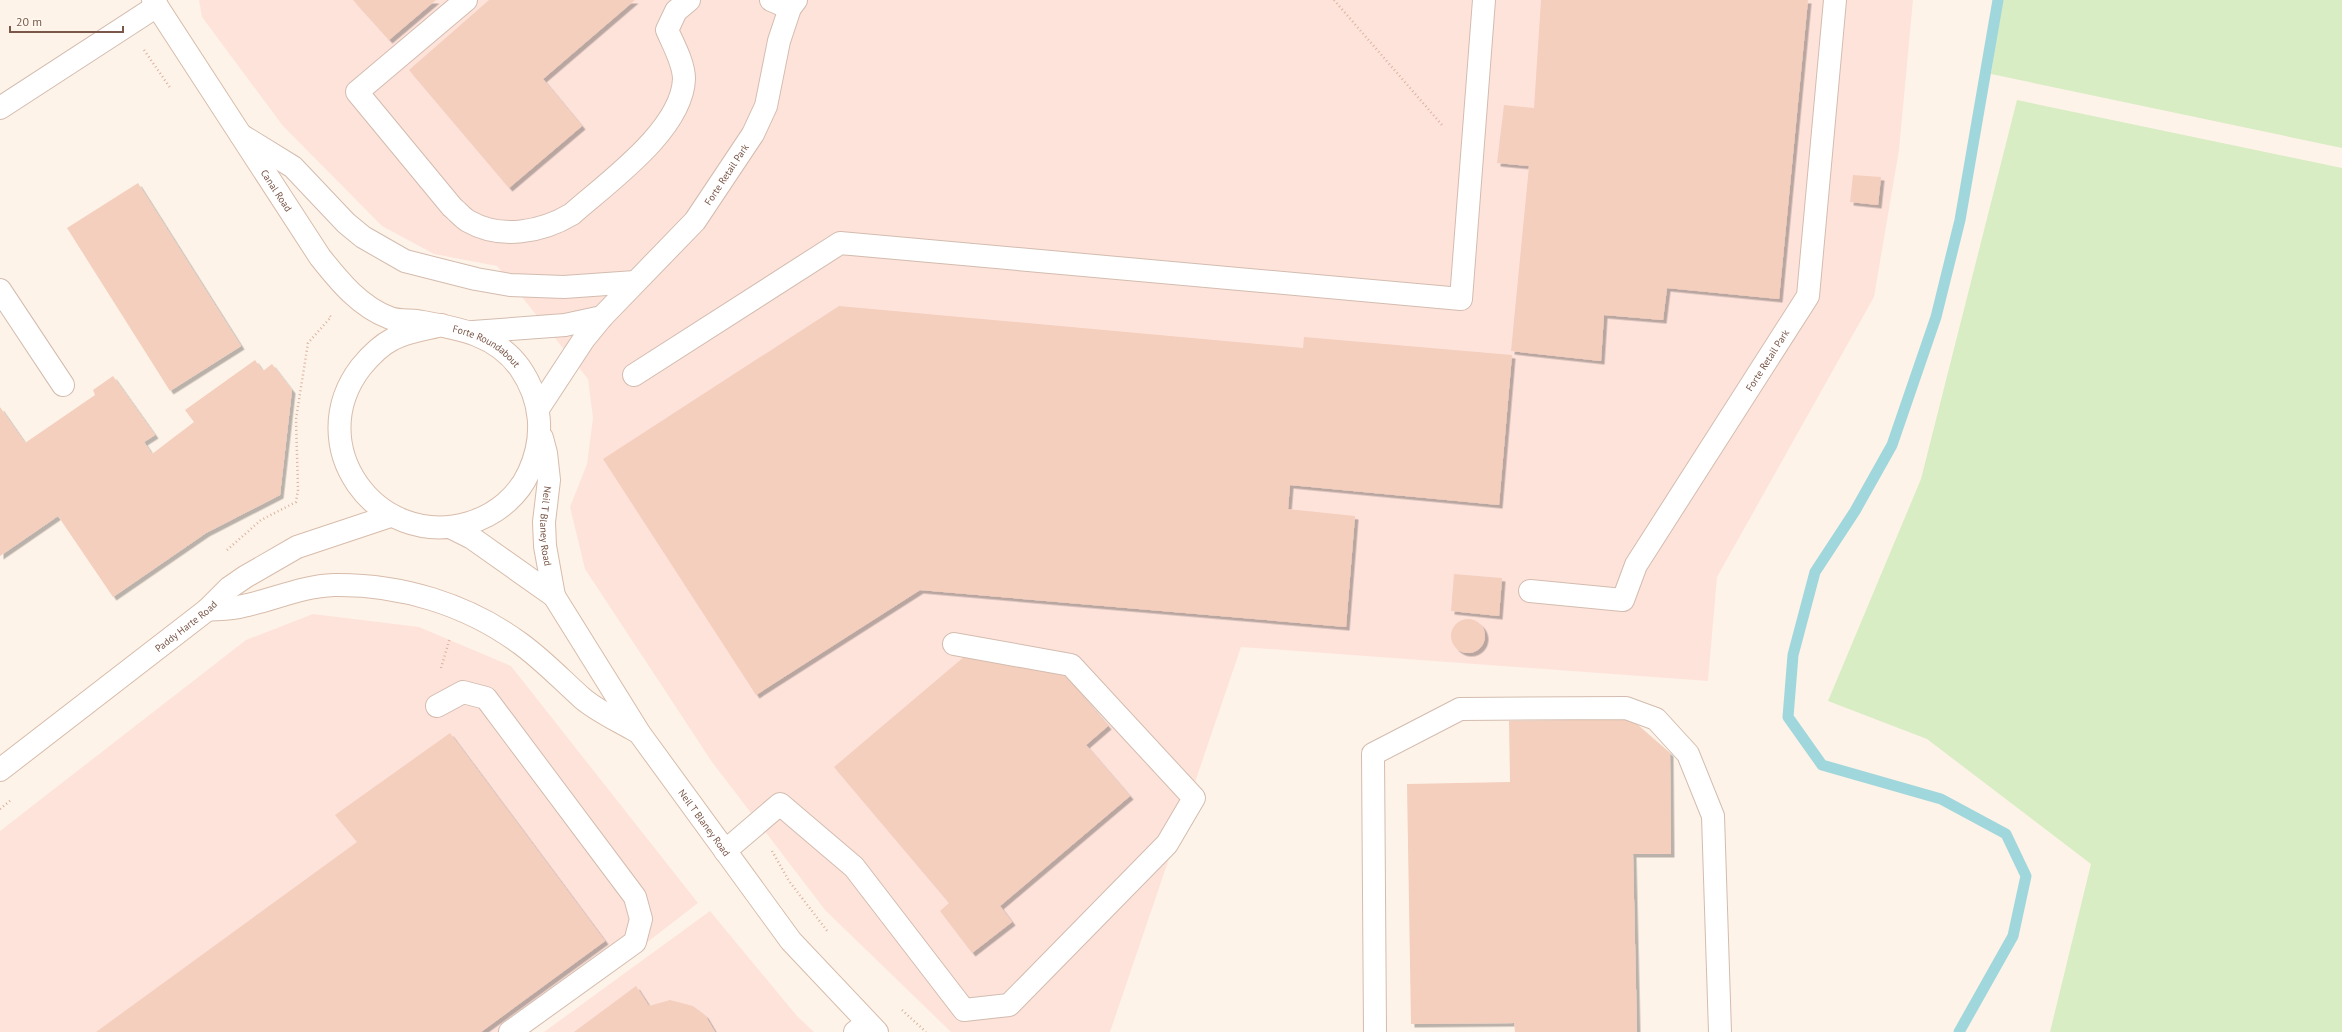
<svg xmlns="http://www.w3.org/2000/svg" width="2342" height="1032" viewBox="0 0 2342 1032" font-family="'PT Sans',sans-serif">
<defs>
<filter id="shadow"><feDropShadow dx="3.5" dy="3.5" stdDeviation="0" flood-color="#0004"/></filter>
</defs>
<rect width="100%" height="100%" fill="#fef3e8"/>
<g fill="#fee3db">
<polygon points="199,0 1913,0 1899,150 1874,297 1717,577 1708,681 1241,647 1110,1032 951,1032 825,910 712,762 585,569 570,507 587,464 593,418 588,379 497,266 434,254 382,226 283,126 202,17"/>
<polygon points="313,614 419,627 511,666 698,903 531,1032 0,1032 0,831 246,640"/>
<polygon points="710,911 797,1016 814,1032 544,1032"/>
</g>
<g fill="#d8edc4">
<polygon points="2002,0 2342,0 2342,148 1991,74"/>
<polygon points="2017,100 2342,168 2342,1032 2050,1032 2091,864 1927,739 1828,701 1921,479"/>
</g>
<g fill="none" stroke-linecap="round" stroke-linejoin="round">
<polyline stroke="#a0d7dc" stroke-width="11" points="1959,1032 2013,936 2026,876 2006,834 1941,799 1822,765 1788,717 1793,655 1815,572 1855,511 1892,445 1936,317 1960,220 1998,0"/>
</g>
<g fill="#f5cfbd" filter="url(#shadow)">
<polygon points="353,0 436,0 389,40"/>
<polygon points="489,0 635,0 543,79 582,126 509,188 409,70"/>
<polygon points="1541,0 1808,0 1779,299 1667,288 1663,320 1604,315 1601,361 1511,351 1529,166 1497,163 1504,105 1534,108"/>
<polygon points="1853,175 1881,177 1878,205 1850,202"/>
<polygon points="138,183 241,346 170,391 67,228"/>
<polygon points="839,306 1303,348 1304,337 1512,355 1499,505 1290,485 1288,509 1355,516 1346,627 920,590 756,695 603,459"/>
<polygon points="255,360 263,371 272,364 292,390 280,495 206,533 113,597 58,516 0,556 0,407 25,443 95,395 93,390 113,376 155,435 144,442 152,454 194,422 185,410"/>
<polygon points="1454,574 1502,578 1499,616 1451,611"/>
<circle cx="1468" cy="636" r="17"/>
<polygon points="965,656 1062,672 1108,726 1086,745 1130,796 1000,906 1012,922 972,953 940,911 949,903 834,767"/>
<polygon points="1631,719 1670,753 1671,854 1633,854 1637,1032 1515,1032 1514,1023 1411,1024 1407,784 1510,782 1509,721"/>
<polygon points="450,733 605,941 481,1032 96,1032 357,842 335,815"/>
<polygon points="636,986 649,1006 670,1000 693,1006 705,1015 715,1032 574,1032"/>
</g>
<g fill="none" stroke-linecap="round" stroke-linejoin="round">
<defs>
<g id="lane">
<path d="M466,0L357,92L452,207C457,211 463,218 468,221C501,240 542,232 572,214C608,182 682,130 684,79C684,63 673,44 667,30L676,11L689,0"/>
<polyline points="771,0 790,8"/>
<polyline points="0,108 157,6"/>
<polyline points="241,135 293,167 346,223 363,237 405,261 476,279 510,285 564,287 635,282"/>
<polyline points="0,290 63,385"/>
<polyline points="473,332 565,325 602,317"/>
<polyline points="634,375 840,243 1461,299 1484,0"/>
<path id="s1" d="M538,409L584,339L602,317L695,221L753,134L766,106L779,41L790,8L796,0"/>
<path id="s2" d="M1530,591L1623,600L1636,565L1808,296L1835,0"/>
<polyline points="437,706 463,692 486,698 635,897 641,919 635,942 510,1032"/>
<polyline points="725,851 780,804 854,867 964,1010 1009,1005 1167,844 1194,798 1071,665 954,644"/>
<polyline points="855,1032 867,1023"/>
<polyline points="1375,1032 1373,754 1460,709 1626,708 1656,719 1688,754 1713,816 1720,1032"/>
</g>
<g id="secondary">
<path id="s3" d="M153,0L320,257C339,281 360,307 390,318C398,321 408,320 417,321C456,328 495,333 520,368C542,400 545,437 529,472C518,497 495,515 469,523C376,550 301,445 361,367C370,356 381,345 393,339C408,331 426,329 442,325"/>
<path id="s4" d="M542,438L546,453L549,480L544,522L545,546L554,596"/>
<path id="s5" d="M452,528L472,538L554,596L640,734L791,941L877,1032"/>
<path d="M207,610C218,609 231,609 243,606C273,600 302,586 334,585C400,584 467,604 521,644C543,660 562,680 582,698C597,711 619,721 636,731"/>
<path id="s6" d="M0,770L207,610L229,588L245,577L297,547L390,516"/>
</g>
</defs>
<use href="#lane" stroke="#d3bcaf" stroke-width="24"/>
<use href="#secondary" stroke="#d7bcab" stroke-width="24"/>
<g stroke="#dbb2a0" stroke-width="2.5" stroke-dasharray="1 3" stroke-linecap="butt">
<polyline points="1334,0 1442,125"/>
<polyline points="144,50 171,89"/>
<polyline points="227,550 261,520 296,502 298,490 296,419 308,343 331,317 330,316"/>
<polyline points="441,668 450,638"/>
<polyline points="0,809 11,800"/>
<polyline points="772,851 789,881 828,932"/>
<polyline points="902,1010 926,1032"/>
</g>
<use href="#lane" stroke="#fff" stroke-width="22"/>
<use href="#secondary" stroke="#fff" stroke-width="22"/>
</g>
<g text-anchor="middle" stroke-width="3.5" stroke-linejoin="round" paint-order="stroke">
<g font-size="10" fill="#7a5749" stroke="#fff8ef">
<text dy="4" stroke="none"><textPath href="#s1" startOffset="302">Forte Retail Park</textPath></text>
<text dy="4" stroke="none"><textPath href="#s3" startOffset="227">Canal Road</textPath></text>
<text dy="4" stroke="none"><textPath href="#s3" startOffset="503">Forte Roundabout</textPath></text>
<text dy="4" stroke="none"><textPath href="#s2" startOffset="374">Forte Retail Park</textPath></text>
<text dy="4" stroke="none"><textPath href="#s4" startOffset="89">Neil T Blaney Road</textPath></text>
<text dy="4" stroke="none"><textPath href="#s6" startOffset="235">Paddy Harte Road</textPath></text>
<text dy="4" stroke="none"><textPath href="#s5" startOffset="395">Neil T Blaney Road</textPath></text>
</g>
</g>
<path d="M10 26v6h113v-6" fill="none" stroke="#7a5749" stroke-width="2"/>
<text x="16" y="26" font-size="12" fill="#7a5749" stroke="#fff8ef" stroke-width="3" paint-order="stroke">20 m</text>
</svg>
